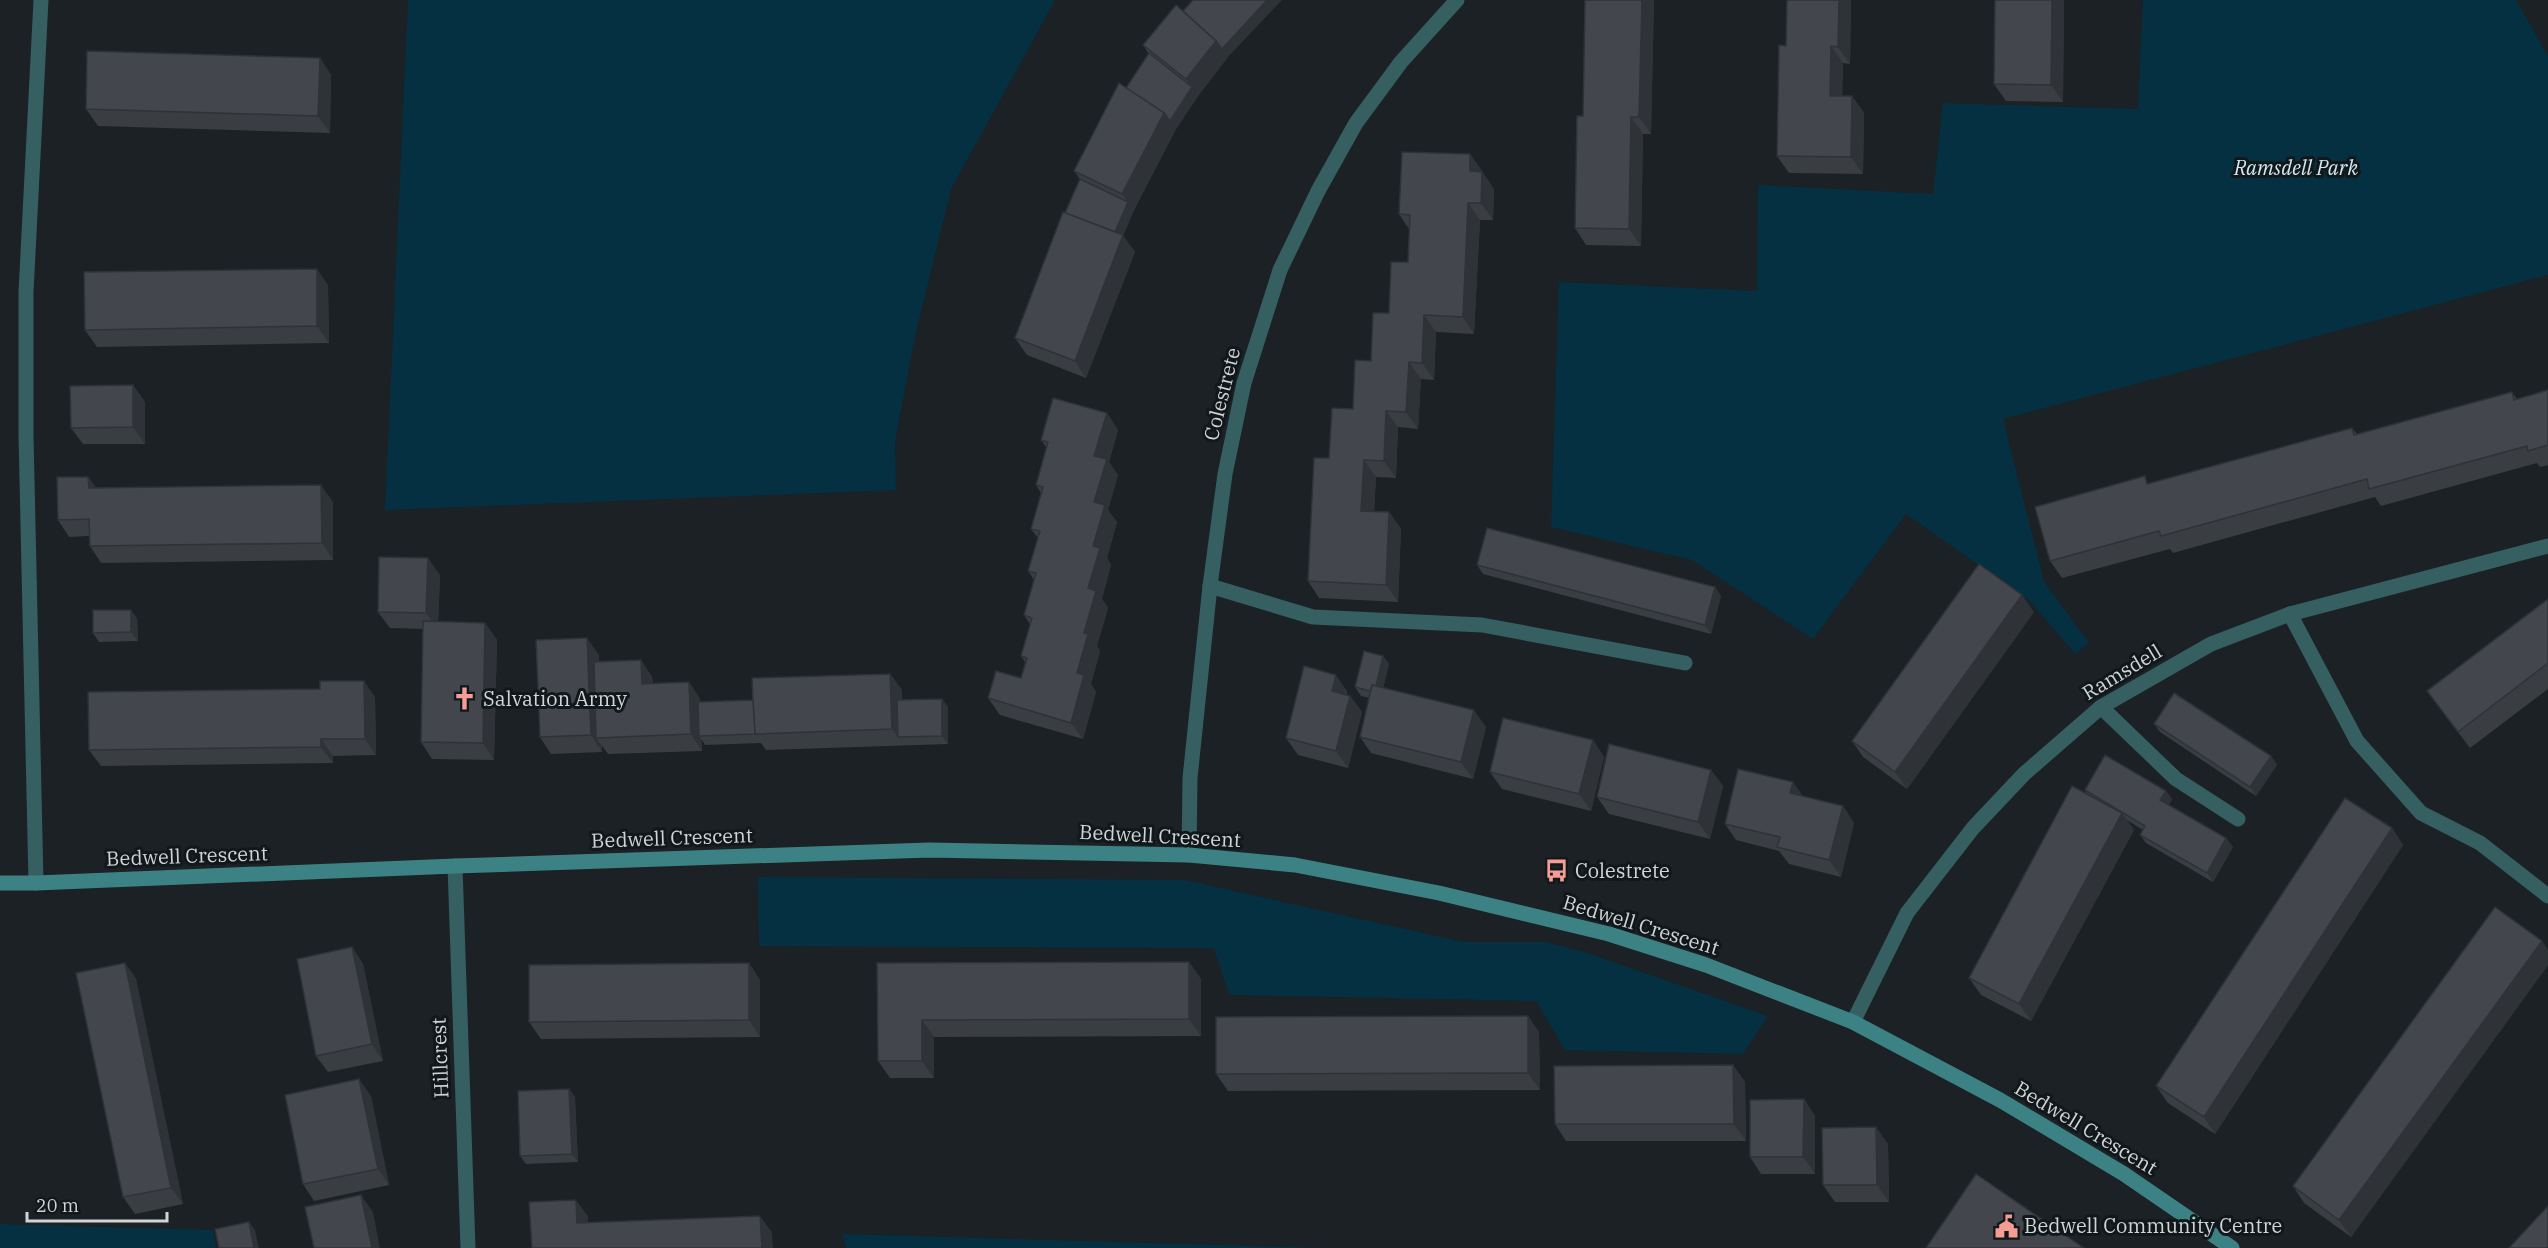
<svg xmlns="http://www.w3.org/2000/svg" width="2548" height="1248" viewBox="0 0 2548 1248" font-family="'IBM Plex Serif',serif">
<rect width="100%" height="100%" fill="#1b2124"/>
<g fill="#043042">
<polygon points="408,0 1055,0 951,189 915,336 895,442 896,490 385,510"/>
<polygon points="2143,0 2516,0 2548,56 2548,275 2003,419 2044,582 2089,643 2075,654 2031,602 1906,514 1813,639 1692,560 1551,527 1559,282 1757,291 1758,185 1933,194 1943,103 2138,109"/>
<polygon points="758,877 1185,880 1464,942 1546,942 1585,952 1768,1016 1743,1054 1565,1050 1536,1001 1229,995 1214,948 759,946"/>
<polygon points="0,1224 213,1230 216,1248 0,1248"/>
<polygon points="842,1234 1323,1248 846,1248"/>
</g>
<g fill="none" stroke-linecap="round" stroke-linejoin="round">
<g stroke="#355f61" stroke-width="15">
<polyline points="1210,586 1313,617 1482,625 1685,663"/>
<polyline points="2101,707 2176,779 2238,819"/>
</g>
<g stroke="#355f61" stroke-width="15">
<polyline points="2290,614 2357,741 2421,813 2480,843 2548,896"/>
<polyline points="1189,855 1190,778 1210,586 1225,474 1244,383 1280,270 1318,191 1356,123 1401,62 1457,0"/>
<polyline points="455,866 468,1248"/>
<polyline points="36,883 26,435 26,292 41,0"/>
<polyline points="1853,1022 1907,913 1973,828 2024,774 2101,707 2211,644 2290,614 2548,546"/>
</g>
<polyline stroke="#3c8285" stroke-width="15" points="0,883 36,883 455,866 929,850 1189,855 1295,865 1439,893 1609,934 1706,965 1853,1022 2000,1100 2124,1174 2232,1248"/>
</g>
<g fill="#3a3d42">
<polygon points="1585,0 1654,0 1651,134 1643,134 1641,246 1586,245 1575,228 1583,116"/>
<polygon points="1851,0 1850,64 1843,63 1842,96 1852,96 1864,113 1863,174 1789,173 1777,156 1786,46"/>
<polygon points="1995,0 2064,0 2063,102 2006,101 1994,84"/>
<polygon points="1183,11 1228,57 1198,96 1176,129 1134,210 1123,236 1135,252 1086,378 1027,355 1015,338 1080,179 1074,171 1149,54 1143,45"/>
<polygon points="320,58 331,75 330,133 98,126 86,109"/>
<polygon points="1470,154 1494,189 1493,220 1480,220 1474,334 1436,332 1434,380 1421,379 1418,429 1398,427 1396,478 1376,477 1374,512 1389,512 1401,529 1398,602 1319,598 1308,581 1329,458 1353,409 1408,262 1409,229 1399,214"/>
<polygon points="328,285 329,343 97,347 85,330"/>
<polygon points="133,385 145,402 145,444 83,444 71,428"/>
<polygon points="2548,390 2548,465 2540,467 2537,463 2381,506 2375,497 2173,553 2170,549 2062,578 2050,561 2149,483 2352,428 2357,434 2512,392 2517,399"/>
<polygon points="1107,413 1118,430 1109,462 1118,475 1108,510 1117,522 1107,558 1111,565 1102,599 1108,608 1097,646 1100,651 1091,684 1096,692 1083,739 1000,715 988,698 1021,678 1025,662 1021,656 1030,624 1024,615 1034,580 1028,571 1038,538 1031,529 1041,493 1036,485 1046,447 1041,440"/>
<polygon points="88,477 96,488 333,502 333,560 101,563 90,546 89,536 69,537 58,520"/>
<polygon points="1477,565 1715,587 1721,596 1711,634 1483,574"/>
<polygon points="440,575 438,622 485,623 497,640 494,760 432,759 421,742 423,629 390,628 378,612"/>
<polygon points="2548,599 2548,689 2470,748 2427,691"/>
<polygon points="2034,612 1907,789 1863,757 1852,741"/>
<polygon points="137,618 138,641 99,642 93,633"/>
<polygon points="599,655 599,661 641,660 652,677 653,683 689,682 700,699 700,702 753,700 890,674 902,690 902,700 942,699 948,707 948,744 766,750 761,743 705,745 702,740 702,751 608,754 602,746 602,752 551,754 540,737"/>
<polygon points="1383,656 1389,664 1383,688 1486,727 1473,779 1371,753 1360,737 1369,698 1361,696 1355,687"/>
<polygon points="1347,691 1347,695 1350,696 1362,712 1348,768 1298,755 1286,738"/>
<polygon points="375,697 376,755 333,756 333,763 101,766 89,750"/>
<polygon points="2154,724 2271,756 2277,765 2256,796 2160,732"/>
<polygon points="1593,740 1604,757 1591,811 1502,789 1490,772"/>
<polygon points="1711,770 1723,786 1710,839 1609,814 1597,797"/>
<polygon points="2085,790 2166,791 2172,799 2169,805 2226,838 2233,847 2213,882 2146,843 2140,835 2143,830 2127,820 2134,830 2031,1021 1981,995 1969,978 2087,795"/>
<polygon points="1803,796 1843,806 1854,823 1841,877 1789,864 1779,851 1736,840 1725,824"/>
<polygon points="2392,828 2403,845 2215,1134 2168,1103 2156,1086"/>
<polygon points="2542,941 2548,950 2548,965 2351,1237 2304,1203 2293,1186"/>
<polygon points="352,947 363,964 383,1061 328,1072 316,1056"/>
<polygon points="1189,962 1201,979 1201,1036 934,1037 934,1078 890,1078 878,1061 877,963"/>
<polygon points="125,963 136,979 183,1204 135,1214 123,1197"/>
<polygon points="749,963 760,980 760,1037 541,1039 529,1022"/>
<polygon points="1528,1016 1539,1032 1540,1090 1228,1091 1216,1074"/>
<polygon points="1733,1065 1745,1082 1746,1141 1566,1141 1555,1124"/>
<polygon points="569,1089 575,1097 578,1162 526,1164 520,1156"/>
<polygon points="371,1096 389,1185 314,1201 303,1184"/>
<polygon points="1804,1099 1815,1116 1815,1174 1761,1174 1750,1157"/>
<polygon points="1888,1144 1889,1202 1835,1202 1823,1185"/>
</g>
<g fill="#2f3236">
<polygon points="1267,0 1282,0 1228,57 1198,96 1176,129 1134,210 1123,236 1135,252 1086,378 1075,361 1113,238 1128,202 1122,194 1164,113 1192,87 1186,79 1216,41"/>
<polygon points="1642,0 1654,0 1651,134 1639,117"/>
<polygon points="1839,0 1851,0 1850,64 1838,47"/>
<polygon points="2052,0 2064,0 2063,102 2051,85"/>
<polygon points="1831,46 1843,63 1842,112 1830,96"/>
<polygon points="320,58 331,75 330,133 318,116"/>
<polygon points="1852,96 1864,113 1863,174 1851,157"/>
<polygon points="1631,117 1643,134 1641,246 1629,229"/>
<polygon points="1470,154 1482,171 1481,188 1470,171"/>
<polygon points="1482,172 1494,189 1493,220 1481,203"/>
<polygon points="1468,203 1480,220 1474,334 1463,317"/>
<polygon points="317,269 328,285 329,343 317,326"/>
<polygon points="1424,315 1436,332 1434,380 1422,363"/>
<polygon points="1409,362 1421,379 1418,429 1406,412"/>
<polygon points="133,385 145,402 145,444 133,427"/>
<polygon points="1386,411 1398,427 1396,478 1384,461"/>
<polygon points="1107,413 1118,430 1109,462 1118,475 1108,510 1117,522 1107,558 1111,565 1102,599 1108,608 1097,646 1100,651 1091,684 1096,692 1083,739 1071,723 1077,673 1084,633 1093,546 1094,456"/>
<polygon points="1364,460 1376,477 1373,528 1361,511"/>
<polygon points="88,477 100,493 89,488"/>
<polygon points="321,485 333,502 333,560 322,543"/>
<polygon points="1389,512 1401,529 1398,602 1386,585"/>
<polygon points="428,558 440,575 438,630 426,613"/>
<polygon points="1715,587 1721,596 1711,634 1705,625"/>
<polygon points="2022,595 2034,612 1907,789 1895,772"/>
<polygon points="131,610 137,618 138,641 131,632"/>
<polygon points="485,623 497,640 494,760 483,743"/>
<polygon points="587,638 599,655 602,737 596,738 602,746 602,752 591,735"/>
<polygon points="1383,656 1389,664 1380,701 1374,692"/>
<polygon points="641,660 652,677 654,701 642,684"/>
<polygon points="890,674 902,690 903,737 898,737 892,729"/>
<polygon points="1336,675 1347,691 1343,708 1332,691"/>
<polygon points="364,681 375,697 376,755 365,739"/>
<polygon points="689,682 700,699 702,736 699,736 702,740 702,751 691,734"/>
<polygon points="1350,696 1362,712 1348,768 1336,751"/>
<polygon points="942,699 948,707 948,744 942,736"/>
<polygon points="1474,710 1486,727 1473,779 1461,762"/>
<polygon points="321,739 333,756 333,763 321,747"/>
<polygon points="1593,740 1604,757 1591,811 1579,794"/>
<polygon points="2271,756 2277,765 2256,796 2250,787"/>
<polygon points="1711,770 1723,786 1710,839 1698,822"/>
<polygon points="1793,782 1805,799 1790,793"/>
<polygon points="2166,791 2172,799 2167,809 2160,800"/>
<polygon points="1843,806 1854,823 1841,877 1829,860"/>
<polygon points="2122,813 2134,830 2031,1021 2019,1004"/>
<polygon points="2392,828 2403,845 2215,1134 2204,1117"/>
<polygon points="2226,838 2233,847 2213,882 2207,873"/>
<polygon points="2542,941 2548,950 2548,965 2351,1237 2339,1220"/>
<polygon points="352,947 363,964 383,1061 372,1044"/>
<polygon points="1189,962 1201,979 1201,1036 1189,1019"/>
<polygon points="125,963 136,979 183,1204 171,1188"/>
<polygon points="749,963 760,980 760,1037 749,1020"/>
<polygon points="1528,1016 1539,1032 1540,1090 1528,1073"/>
<polygon points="922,1020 934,1037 934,1078 922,1061"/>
<polygon points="1733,1065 1745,1082 1746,1141 1734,1124"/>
<polygon points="359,1079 371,1096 389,1185 378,1169"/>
<polygon points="569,1089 575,1097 578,1162 572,1154"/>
<polygon points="1804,1099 1815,1116 1815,1174 1803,1157"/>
<polygon points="1876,1127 1888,1144 1889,1202 1877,1185"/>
<polygon points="361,1195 373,1212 380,1248 372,1248"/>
<polygon points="576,1200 588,1216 588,1240 577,1223"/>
<polygon points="760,1216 772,1232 773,1248 762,1248"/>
<polygon points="249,1222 255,1230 259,1248 254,1248"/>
</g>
<g fill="#43474d" stroke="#2f3236" stroke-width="1.5">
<polygon points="1193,0 1267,0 1222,49 1216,41 1183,11"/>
<polygon points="1585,0 1642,0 1639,117 1631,117 1629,229 1575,228 1577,116 1583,116"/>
<polygon points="1787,0 1839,0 1838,47 1831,46 1830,96 1852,96 1851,157 1777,156 1779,45 1786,46"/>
<polygon points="1995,0 2052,0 2051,85 1994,84"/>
<polygon points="1176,5 1216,41 1186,79 1143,45"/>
<polygon points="87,51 320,58 318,116 86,109"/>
<polygon points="1149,53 1192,87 1170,121 1164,113 1126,88"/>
<polygon points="1119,83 1164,113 1122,194 1074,171"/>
<polygon points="1402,152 1470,154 1470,171 1482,172 1481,203 1468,203 1463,317 1424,315 1422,363 1409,362 1406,412 1386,411 1384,461 1364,460 1361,511 1389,512 1386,585 1308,581 1314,458 1329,458 1332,408 1353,409 1355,360 1371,361 1373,313 1389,313 1391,262 1408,262 1410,215 1399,214"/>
<polygon points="1080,179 1128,202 1115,232 1065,213"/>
<polygon points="1063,212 1123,235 1075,361 1015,338"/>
<polygon points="317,269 317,326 85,330 84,272"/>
<polygon points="133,385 133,427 71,428 70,386"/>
<polygon points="2548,390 2548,445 2528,451 2527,446 2369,489 2367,479 2161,536 2159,531 2050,561 2035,507 2145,476 2147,484 2352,428 2354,435 2512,392 2514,400"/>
<polygon points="1053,398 1107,413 1094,456 1107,459 1094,502 1105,505 1093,546 1100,548 1088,588 1096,591 1084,633 1088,634 1077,673 1084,675 1071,723 988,698 996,671 1021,678 1027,658 1021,656 1032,618 1024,615 1036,573 1028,571 1040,531 1031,529 1043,487 1036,485 1048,442 1041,440"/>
<polygon points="57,477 88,477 89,488 321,485 322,543 90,546 89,519 58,520"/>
<polygon points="1487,528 1715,587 1705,625 1477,565"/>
<polygon points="379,557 428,558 426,613 378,612"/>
<polygon points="1979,564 2022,595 1895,772 1852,741"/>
<polygon points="2548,599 2548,663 2458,732 2427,691"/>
<polygon points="93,610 131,610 131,632 93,633"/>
<polygon points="423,621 485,623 483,743 421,742"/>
<polygon points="587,638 591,735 540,737 536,640"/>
<polygon points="1364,651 1383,656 1376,686 1372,685 1370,691 1355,687"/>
<polygon points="641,660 642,684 689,682 691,734 596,738 594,662"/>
<polygon points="1304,666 1336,675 1332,691 1350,696 1336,751 1286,738"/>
<polygon points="890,674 892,729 754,734 752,678"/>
<polygon points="320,681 364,681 365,739 321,739 321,747 89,750 88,692 320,689"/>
<polygon points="1372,685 1474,710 1461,762 1360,737"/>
<polygon points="2174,693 2271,756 2250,787 2154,724"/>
<polygon points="942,699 942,736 898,737 897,700"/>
<polygon points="753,700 755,734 699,736 698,702"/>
<polygon points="1503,718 1593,740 1579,794 1490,772"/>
<polygon points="1609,744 1711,770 1698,822 1597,797"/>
<polygon points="2105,755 2166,791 2160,800 2226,838 2207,873 2140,835 2145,826 2085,790"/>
<polygon points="1738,769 1793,782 1790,793 1843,806 1829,860 1777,847 1780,837 1725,824"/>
<polygon points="2072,786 2122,813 2019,1004 1969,978"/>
<polygon points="2345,798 2392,828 2204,1117 2156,1086"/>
<polygon points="2495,907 2542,941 2339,1220 2293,1186"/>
<polygon points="352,947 372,1044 316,1056 297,959"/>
<polygon points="1189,962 1189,1019 922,1020 922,1061 878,1061 877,963"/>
<polygon points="125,963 171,1188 123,1197 76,973"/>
<polygon points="749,963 749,1020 529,1022 529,965"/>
<polygon points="1528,1016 1528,1073 1216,1074 1216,1017"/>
<polygon points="1733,1065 1734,1124 1555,1124 1554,1066"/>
<polygon points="359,1079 378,1169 303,1184 285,1095"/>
<polygon points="569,1089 572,1154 520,1156 518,1091"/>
<polygon points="1804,1099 1803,1157 1750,1157 1750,1100"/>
<polygon points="1876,1127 1877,1185 1823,1185 1822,1128"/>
<polygon points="1976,1174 2084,1248 1926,1248"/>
<polygon points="361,1195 372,1248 314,1248 305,1207"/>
<polygon points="576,1200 577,1223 760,1216 762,1248 532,1248 529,1202"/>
<polygon points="2548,1206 2548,1248 2509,1248"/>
<polygon points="249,1222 254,1248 219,1248 215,1229"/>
</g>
<defs>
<symbol id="church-bare" viewBox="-9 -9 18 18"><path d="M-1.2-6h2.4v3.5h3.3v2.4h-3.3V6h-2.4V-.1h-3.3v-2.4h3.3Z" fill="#f59c94" stroke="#11181b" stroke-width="2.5" paint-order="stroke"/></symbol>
<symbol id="bus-bare" viewBox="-9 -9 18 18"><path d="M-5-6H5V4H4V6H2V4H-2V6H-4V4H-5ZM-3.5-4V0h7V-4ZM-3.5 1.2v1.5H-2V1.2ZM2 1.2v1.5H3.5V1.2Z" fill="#f59c94" stroke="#11181b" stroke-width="2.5" paint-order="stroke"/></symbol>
<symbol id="civic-bare" viewBox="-9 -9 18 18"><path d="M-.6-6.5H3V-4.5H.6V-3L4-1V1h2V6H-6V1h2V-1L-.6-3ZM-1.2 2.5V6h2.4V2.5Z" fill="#f59c94" stroke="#11181b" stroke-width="2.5" paint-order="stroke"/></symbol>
</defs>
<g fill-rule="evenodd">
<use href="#church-bare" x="448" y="682" width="33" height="33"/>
<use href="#bus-bare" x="1540" y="854" width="33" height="33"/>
<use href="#civic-bare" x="1990" y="1210" width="33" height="33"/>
</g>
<g text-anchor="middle" stroke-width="6" stroke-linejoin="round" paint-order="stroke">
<g font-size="20" font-style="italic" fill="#d3e8f3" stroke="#11181b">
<text x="2296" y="175">Ramsdell Park</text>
</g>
<g font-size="20" fill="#d0d4d6" stroke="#11181b">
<text transform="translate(1222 394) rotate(-76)" y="7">Colestrete</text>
<text transform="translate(2122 672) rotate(-31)" y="7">Ramsdell</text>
<text transform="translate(1160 836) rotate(3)" y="7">Bedwell Crescent</text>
<text transform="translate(672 838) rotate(-2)" y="7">Bedwell Crescent</text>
<text transform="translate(187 856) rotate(-2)" y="7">Bedwell Crescent</text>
<text transform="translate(1641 925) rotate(17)" y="7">Bedwell Crescent</text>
<text transform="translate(440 1058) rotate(-92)" y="7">Hillcrest</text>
<text transform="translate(2086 1128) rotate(31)" y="7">Bedwell Crescent</text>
</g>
<g font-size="20" fill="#d0d4d6" stroke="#11181b" text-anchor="start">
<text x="483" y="706">Salvation Army</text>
<text x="1575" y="878">Colestrete</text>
<text x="2024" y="1233">Bedwell Community Centre</text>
</g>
</g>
<path d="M27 1212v9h140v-9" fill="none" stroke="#d0d4d6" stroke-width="3"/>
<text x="36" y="1212" font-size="18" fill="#d0d4d6" stroke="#11181b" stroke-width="4.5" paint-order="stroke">20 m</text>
</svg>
